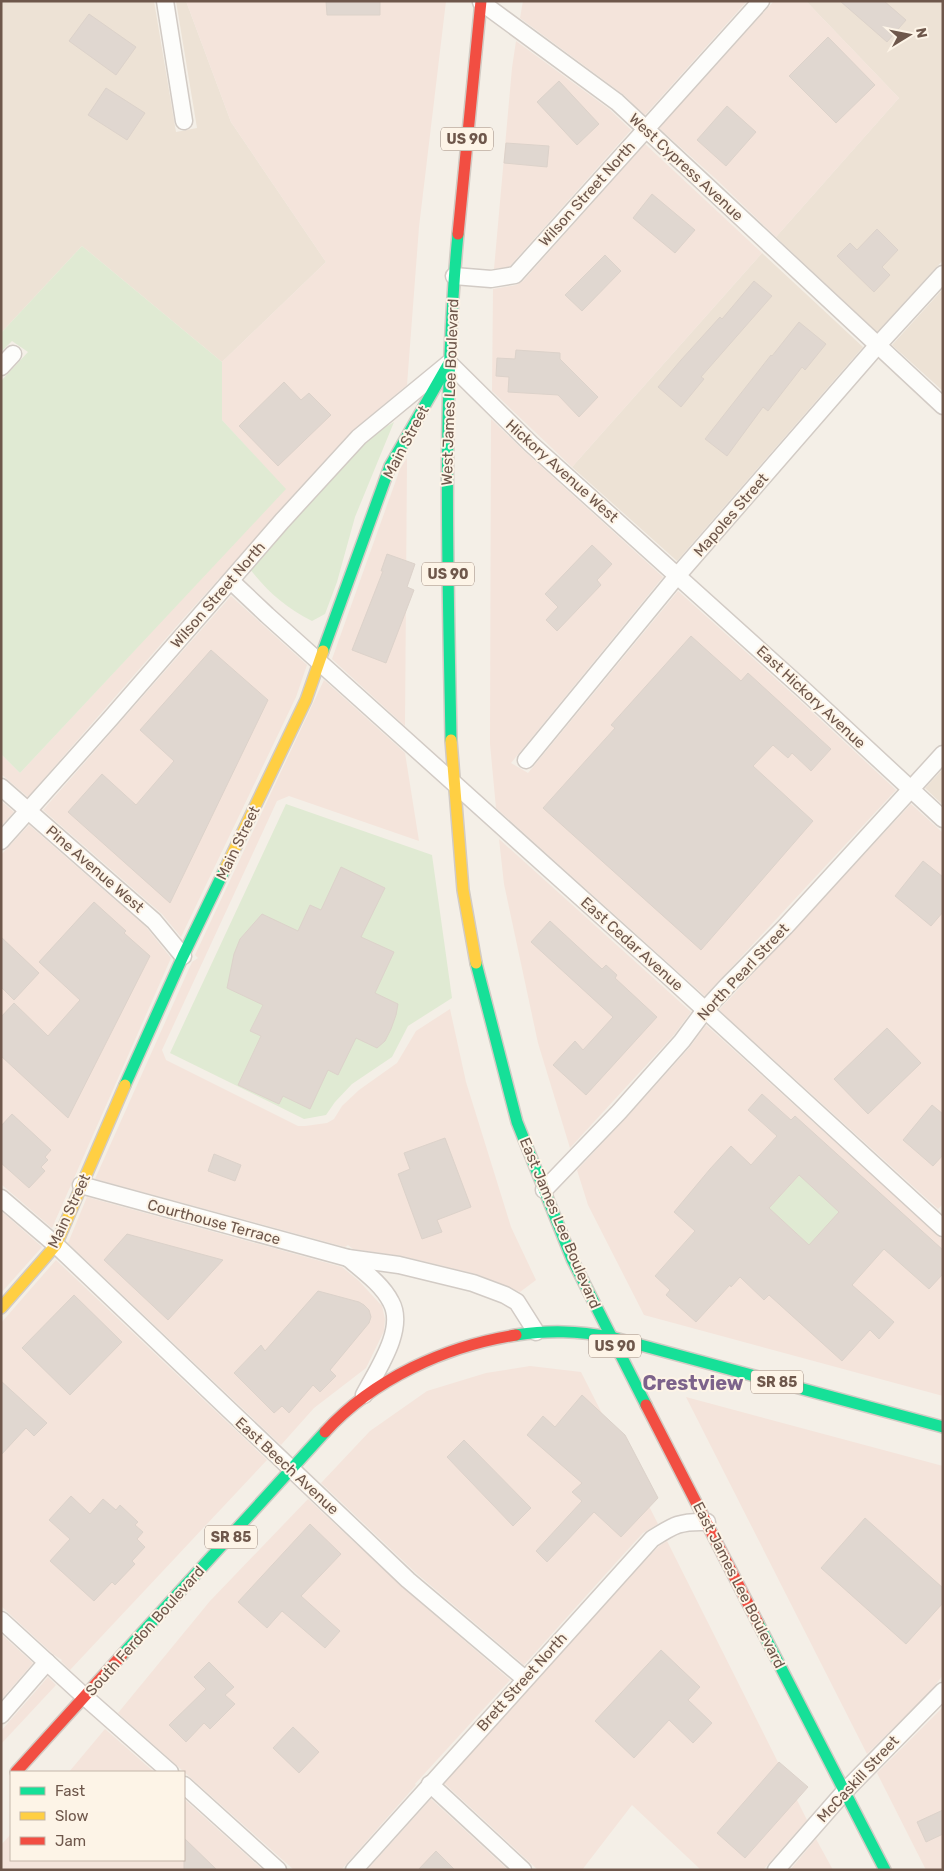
<svg xmlns="http://www.w3.org/2000/svg" width="944" height="1871" viewBox="0 0 944 1871" font-family="Rubik,sans-serif">
<rect width="100%" height="100%" fill="#f4efe7"/>
<g fill="#ede2d5">
<polygon points="1,1 154,1 176,132 197,128 176,1 186,1 231,122 326,262 222,362 82,246 1,333"/>
<polygon points="806,1 943,1 943,260 877,332 776,237 899,98"/>
<polygon points="762,253 863,347 677,561 572,467"/>
<polygon points="943,289 943,391 892,345"/>
<polygon points="943,769 943,805 925,788"/>
</g>
<g fill="#f4e4db">
<polygon points="186,1 446,1 419,227 407,385 351,432 274,516 224,575 217,580 217,581 182,620 28,797 1,774 1,754 20,773 285,489 222,420 222,362 326,262 231,122"/>
<polygon points="523,1 747,1 645,115 624,95 520,18"/>
<polygon points="774,1 806,1 899,98 776,237 716,179 659,128"/>
<polygon points="516,41 609,109 631,130 509,267 494,269 512,68"/>
<polygon points="645,144 762,253 572,467 492,391 493,289 516,285 523,281"/>
<polygon points="491,419 523,450 663,577 511,763 528,773 678,591 797,698 896,790 705,996 496,808 490,744"/>
<polygon points="407,458 405,726 332,659 400,469"/>
<polygon points="231,596 307,665 296,697 181,937 162,914 43,810"/>
<polygon points="324,680 405,753 419,841 289,796 277,801 162,1050 166,1060 298,1126 305,1126 327,1123 334,1119 342,1106 359,1090 397,1063 416,1031 450,1009 466,1082 511,1227 536,1280 520,1292 476,1274 402,1256 353,1249 348,1245 345,1247 95,1179 192,962 198,958 195,955"/>
<polygon points="1,801 14,812 1,826"/>
<polygon points="911,804 943,833 943,1204 938,1209 719,1010"/>
<polygon points="29,825 146,927 171,958 52,1228 1,1184 1,855"/>
<polygon points="499,839 691,1012 673,1036 570,1148 538,1043 504,884"/>
<polygon points="706,1025 943,1240 943,1396 644,1315 588,1205 577,1170 627,1117 690,1047"/>
<polygon points="87,1197 342,1267 359,1281 382,1306 385,1319 384,1331 366,1368 314,1408 281,1445 68,1243"/>
<polygon points="1,1211 42,1247 1,1293"/>
<polygon points="56,1260 267,1460 70,1670 61,1661 62,1660 54,1655 1,1606 1,1323"/>
<polygon points="530,1366 581,1372 658,1524 643,1533 621,1557 524,1665 416,1573 321,1483 370,1431 427,1391 486,1373"/>
<polygon points="686,1397 943,1466 943,1675 930,1692 867,1754"/>
<polygon points="308,1499 401,1586 510,1680 415,1784 416,1785 341,1870 294,1870 118,1713 210,1601"/>
<polygon points="667,1541 807,1820 763,1870 701,1870 632,1805 582,1870 538,1870 444,1783 637,1569 659,1546"/>
<polygon points="1,1634 33,1663 1,1700"/>
<polygon points="48,1677 56,1685 1,1744 1,1731"/>
<polygon points="943,1707 943,1870 926,1870 877,1773"/>
<polygon points="105,1729 154,1772 69,1772"/>
<polygon points="184,1799 263,1870 1,1870 1,1845 11,1834 11,1860 184,1860"/>
<polygon points="431,1799 508,1870 367,1870"/>
<polygon points="816,1839 833,1870 790,1870"/>
</g>
<g fill="#e0ead3">
<polygon points="82,246 222,362 222,420 286,489 20,773 1,754 1,381 28,352 12,341 1,352 1,333"/>
<path d="M394,422L355,517L337,582L325,614L312,621C285,607 268,592 249,568L361,442Z"/>
<polygon points="286,804 432,855 452,998 408,1026 392,1057 352,1084 335,1102 326,1115 304,1119 170,1053"/>
<polygon points="808,1166 839,1212 819,1254 769,1208"/>
</g>
<g fill="#e0d7d0" stroke="#dcd2ca" fill-rule="evenodd">
<polygon points="326,1 380,1 380,15 327,15"/>
<polygon points="840,1 884,1 906,20 887,42"/>
<polygon points="89,14 136,47 116,75 69,41"/>
<polygon points="828,37 875,85 836,123 789,76"/>
<polygon points="559,81 599,124 577,145 537,102"/>
<polygon points="106,88 145,113 127,140 88,115"/>
<polygon points="727,106 756,132 726,166 697,140"/>
<polygon points="506,143 549,146 547,167 504,163"/>
<polygon points="652,194 695,230 675,253 633,218"/>
<polygon points="877,229 898,250 882,267 890,275 874,292 837,256 850,243 857,250"/>
<polygon points="605,255 621,271 582,311 565,295"/>
<polygon points="754,281 772,296 701,377 704,379 681,407 658,387 681,360 720,317 722,319"/>
<polygon points="799,322 826,344 805,370 802,367 768,411 763,407 727,456 705,439 771,355 772,356"/>
<polygon points="516,350 560,353 560,359 598,397 579,417 558,395 508,392 509,377 496,376 497,358 515,359"/>
<polygon points="284,382 301,400 309,393 331,415 278,466 239,426"/>
<polygon points="592,545 612,564 597,580 601,585 557,631 546,620 558,607 545,594"/>
<polygon points="387,554 415,564 407,587 414,590 386,663 352,650 383,571 381,571"/>
<polygon points="691,636 741,681 748,673 831,749 811,771 792,753 788,758 773,745 753,766 813,821 701,950 543,808 615,728 611,725"/>
<polygon points="211,650 268,700 170,903 68,812 102,774 136,805 174,761 140,730"/>
<polygon points="923,861 943,877 943,912 931,926 895,896"/>
<polygon points="341,867 385,888 361,937 394,952 375,993 398,1004 396,1015 391,1029 385,1041 377,1048 356,1038 338,1075 328,1070 310,1109 283,1096 279,1104 238,1085 261,1036 250,1031 263,1005 227,988 234,954 240,939 262,914 298,931 310,905 321,910"/>
<polygon points="94,902 126,931 124,933 150,956 68,1118 1,1056 1,1017 14,1003 48,1036 80,1000 39,962"/>
<polygon points="550,921 602,969 606,965 617,975 615,978 657,1017 586,1095 553,1065 575,1041 583,1050 613,1017 531,942"/>
<polygon points="1,937 39,973 14,1000 1,987"/>
<polygon points="887,1028 921,1063 868,1114 834,1079"/>
<path d="M762,1094L791,1120L795,1116L943,1250V1274L929,1289L884,1249L852,1285L894,1322L879,1339L870,1330L842,1361L769,1295L764,1300L740,1277L731,1287L730,1285L696,1322L666,1295L670,1290L655,1276L695,1231L674,1212L710,1169L731,1146L751,1165L777,1136L748,1110ZM799,1175L839,1212L809,1245L769,1208Z"/>
<polygon points="932,1105 943,1114 943,1155 933,1166 903,1140"/>
<polygon points="12,1114 51,1150 45,1157 48,1160 41,1167 45,1171 29,1188 1,1163 1,1126"/>
<polygon points="445,1138 471,1207 437,1220 442,1232 422,1239 398,1174 410,1169 404,1153"/>
<polygon points="214,1154 241,1165 235,1181 208,1171"/>
<polygon points="127,1234 223,1260 168,1320 104,1260"/>
<polygon points="318,1291 359,1302 364,1305 369,1310 371,1317 369,1323 330,1370 336,1376 320,1392 313,1385 289,1413 282,1406 274,1413 234,1373 261,1345 265,1351"/>
<polygon points="74,1295 122,1342 70,1395 22,1348"/>
<polygon points="1,1381 47,1423 34,1436 26,1428 1,1455"/>
<polygon points="582,1395 625,1435 658,1498 621,1537 594,1512 547,1562 536,1551 582,1501 572,1492 582,1483 527,1435 543,1416 555,1427"/>
<polygon points="464,1440 531,1508 513,1526 447,1457"/>
<polygon points="71,1496 90,1514 103,1499 116,1510 120,1505 138,1522 135,1525 143,1532 137,1539 145,1547 132,1561 135,1564 115,1585 112,1582 94,1601 50,1561 70,1539 49,1520"/>
<polygon points="865,1518 943,1588 943,1603 906,1644 821,1568"/>
<polygon points="310,1524 341,1554 301,1596 340,1631 325,1648 282,1611 267,1628 238,1602"/>
<polygon points="661,1650 700,1687 688,1700 712,1723 693,1743 669,1720 634,1758 595,1721"/>
<polygon points="209,1662 234,1687 225,1695 235,1704 210,1729 204,1723 186,1742 169,1725 206,1689 194,1677"/>
<polygon points="293,1727 319,1752 299,1773 273,1748"/>
<polygon points="779,1762 808,1787 745,1858 717,1833"/>
<polygon points="943,1810 943,1834 926,1842 917,1822"/>
<polygon points="184,1838 217,1870 184,1870"/>
<polygon points="436,1851 455,1870 418,1870"/>
</g>
<g fill="none" stroke-linecap="round" stroke-linejoin="round">
<defs>
<g id="street">
<polyline points="165,1 184,121"/>
<polyline points="481,2 617,102 943,406"/>
<polyline points="454,276 491,279 515,275 761,1"/>
<polyline points="1,367 13,354"/>
<polyline points="231,581 267,615 667,975 943,1228"/>
<polyline points="526,760 677,576 877,346 943,274"/>
<polyline points="1,787 154,921 183,956"/>
<polyline points="1,841 110,719 282,521 359,437 449,363 531,444 805,691 943,819"/>
<polyline points="81,1185 348,1258 399,1265 473,1283 505,1295 517,1302 536,1332"/>
<polyline points="544,1190 619,1112 682,1041 705,1010 728,985 785,927 943,754"/>
<polyline points="1,1198 56,1245 408,1580 525,1679"/>
<path d="M348,1258C362,1270 382,1284 391,1302C406,1329 377,1370 364,1395"/>
<polyline points="1,1620 85,1697 170,1772"/>
<polyline points="1,1715 47,1662"/>
<polyline points="430,1784 523,1870"/>
<polyline points="184,1785 278,1870"/>
<path d="M354,1870L652,1539C674,1525 680,1521 707,1522"/>
<polyline points="776,1870 845,1791 943,1691"/>
</g>
<g id="fast">
<polyline points="323,651 390,466 449,363"/>
<path d="M451,740C448,571 442,402 458,234"/>
<polyline points="476,963 517,1122 572,1259 646,1405"/>
<polyline points="125,1085 183,956 226,867"/>
<path d="M516,1335C550,1330 577,1331 611,1337L943,1427"/>
<polyline points="758,1623 885,1870"/>
<polyline points="122,1655 325,1432"/>
</g>
<g id="slow">
<polyline points="451,740 463,890 476,963"/>
<polyline points="226,867 306,700 323,651"/>
<polyline points="1,1308 56,1245 125,1085"/>
</g>
<g id="jam">
<polyline points="458,234 481,1"/>
<polyline points="646,1405 758,1623"/>
<path d="M325,1432C373,1379 446,1346 516,1335"/>
<polyline points="16,1772 122,1655"/>
</g>
</defs>
<use href="#street" stroke="#d2cbc5" stroke-width="19"/>
<use href="#fast" stroke="#d2cbc4" stroke-width="14"/>
<use href="#slow" stroke="#d2cbc4" stroke-width="14"/>
<use href="#jam" stroke="#d2cbc4" stroke-width="14"/>
<use href="#street" stroke="#fdfdfb" stroke-width="16"/>
<use href="#fast" stroke="#16e098" stroke-width="11"/>
<use href="#slow" stroke="#ffcf43" stroke-width="11"/>
<use href="#jam" stroke="#f24e42" stroke-width="11"/>
</g>
<g text-anchor="middle" stroke-width="4" stroke-linejoin="round" paint-order="stroke">
<g fill="#fdf4e7" stroke="#99867a" stroke-width="1">
<rect x="441" y="127.5" width="52" height="23" rx="4"/>
<rect x="422" y="562.5" width="52" height="23" rx="4"/>
<rect x="589" y="1334.5" width="52" height="23" rx="4"/>
<rect x="751" y="1370.5" width="52" height="23" rx="4"/>
<rect x="205" y="1525.5" width="52" height="23" rx="4"/>
</g>
<g font-size="14" font-weight="bold" fill="#6e574b">
<text x="467" y="144">US 90</text>
<text x="448" y="579">US 90</text>
<text x="615" y="1351">US 90</text>
<text x="777" y="1387">SR 85</text>
<text x="231" y="1542">SR 85</text>
</g>
<g font-size="15" fill="#6e574b" stroke="#fdf4e7">
<text transform="translate(686 167) rotate(43)" y="5">West Cypress Avenue</text>
<text transform="translate(587 194) rotate(-48)" y="5">Wilson Street North</text>
<text transform="translate(450 392) rotate(-88)" y="5">West James Lee Boulevard</text>
<text transform="translate(406 442) rotate(-62)" y="5">Main Street</text>
<text transform="translate(562 471) rotate(42)" y="5">Hickory Avenue West</text>
<text transform="translate(731 515) rotate(-49)" y="5">Mapoles Street</text>
<text transform="translate(218 595) rotate(-49)" y="5">Wilson Street North</text>
<text transform="translate(811 697) rotate(43)" y="5">East Hickory Avenue</text>
<text transform="translate(238 843) rotate(-64)" y="5">Main Street</text>
<text transform="translate(95 869) rotate(41)" y="5">Pine Avenue West</text>
<text transform="translate(632 944) rotate(42)" y="5">East Cedar Avenue</text>
<text transform="translate(743 972) rotate(-47)" y="5">North Pearl Street</text>
<text transform="translate(69 1211) rotate(-65)" y="5">Main Street</text>
<text transform="translate(214 1222) rotate(15)" y="5">Courthouse Terrace</text>
<text transform="translate(560 1223) rotate(67)" y="5">East James Lee Boulevard</text>
<text transform="translate(287 1466) rotate(43)" y="5">East Beech Avenue</text>
<text transform="translate(739 1585) rotate(63)" y="5">East James Lee Boulevard</text>
<text transform="translate(145 1631) rotate(-48)" y="5">South Ferdon Boulevard</text>
<text transform="translate(522 1682) rotate(-48)" y="5">Brett Street North</text>
<text transform="translate(858 1779) rotate(-47)" y="5">McCaskill Street</text>
</g>
<g font-size="20" font-weight="bold" fill="#7c638b" stroke="#fdf4e7">
<text x="693" y="1390">Crestview</text>
</g>
</g>
<rect width="944" height="1871" fill="none" stroke="#6e574b" stroke-width="5"/>
<rect x="10" y="1771" width="175" height="90" fill="#fdf4e7" stroke="#c4b5a9"/>
<rect x="20" y="1787" width="25" height="8" fill="#16e098" stroke="#c4b5a9"/>
<text x="55" y="1796" font-size="15" fill="#6e574b">Fast</text>
<rect x="20" y="1812" width="25" height="8" fill="#ffcf43" stroke="#c4b5a9"/>
<text x="55" y="1821" font-size="15" fill="#6e574b">Slow</text>
<rect x="20" y="1837" width="25" height="8" fill="#f24e42" stroke="#c4b5a9"/>
<text x="55" y="1846" font-size="15" fill="#6e574b">Jam</text>
<g transform="translate(909 35) rotate(80)" stroke="#fdf4e7" stroke-width="4" paint-order="stroke">
<path d="M0-4L9 19L0 12L-9 19Z" fill="#6e574b"/>
<text y="-8" font-size="14" font-weight="bold" text-anchor="middle" fill="#6e574b">N</text>
</g>
</svg>
